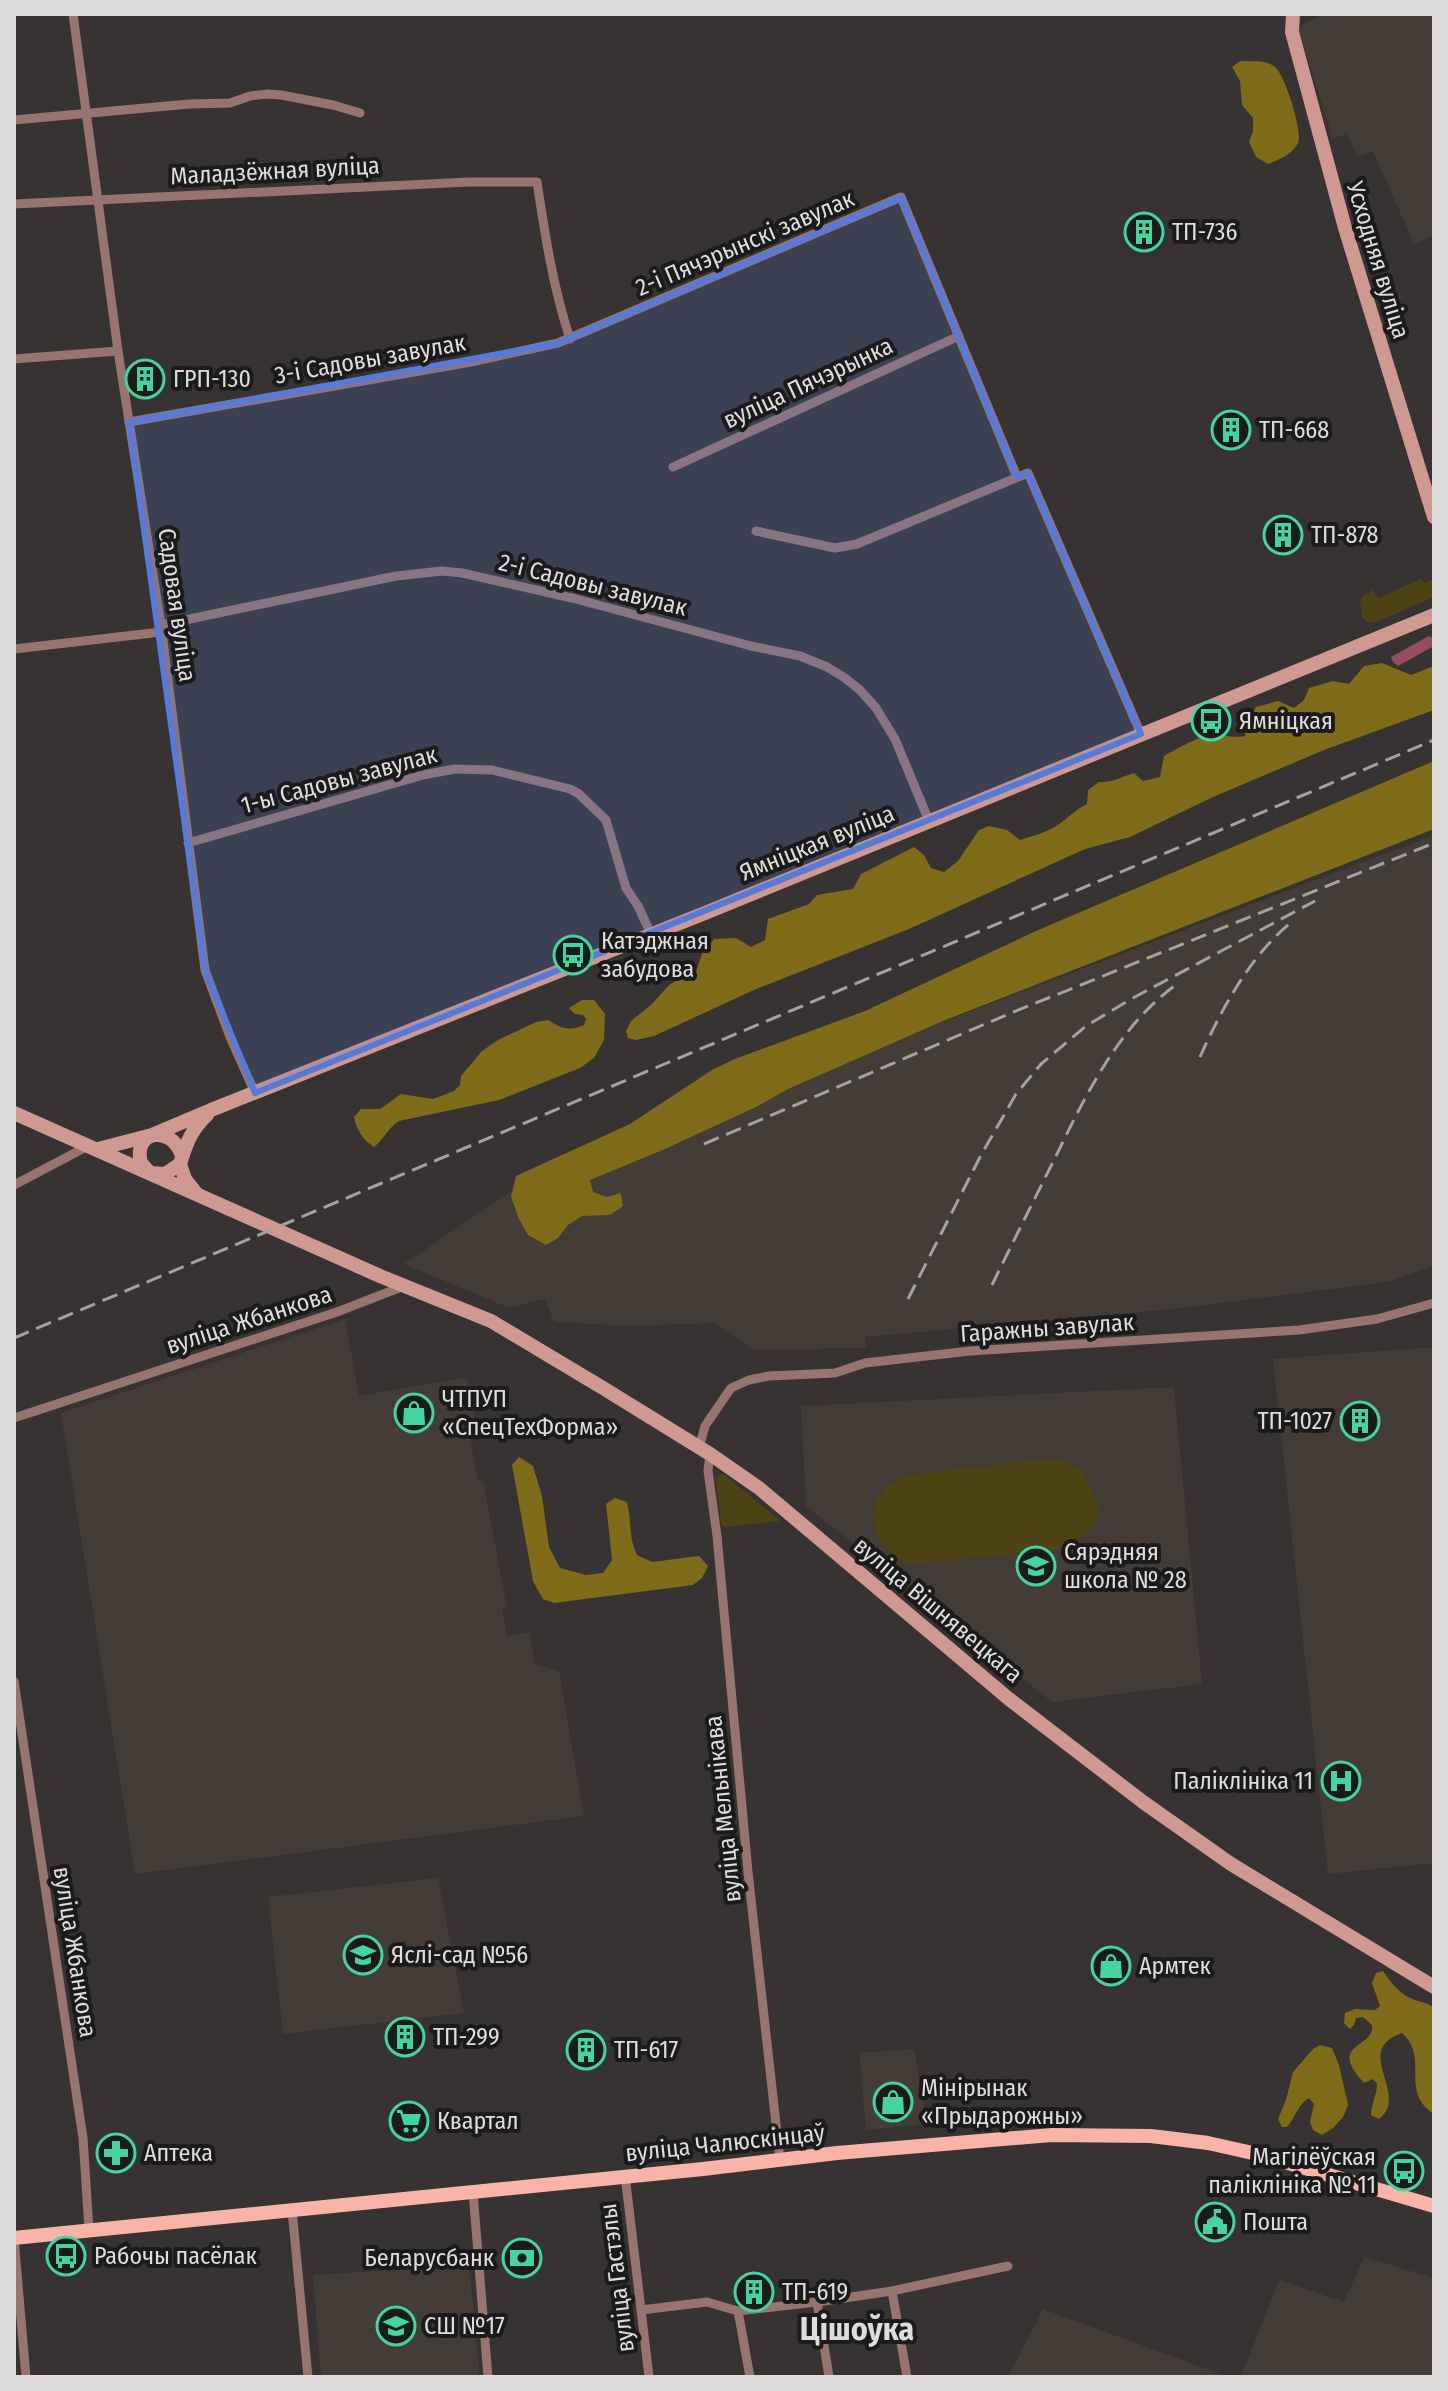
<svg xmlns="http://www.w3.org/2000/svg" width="1448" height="2391" viewBox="0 0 1448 2391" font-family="'Fira Sans Condensed',sans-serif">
<rect width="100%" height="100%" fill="#363332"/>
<g fill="#443c37">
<polygon points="1326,14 1434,14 1434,235 1414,244 1373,151 1358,157 1346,134 1333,139 1299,31 1303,24"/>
<polygon points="1434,835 1434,1266 1387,1282 1182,1308 865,1337 866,1348 753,1350 716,1323 629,1326 554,1322 545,1299 509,1308 404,1264 513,1190 729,1103"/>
<polygon points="345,1319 359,1396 467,1377 477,1431 469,1433 478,1481 483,1481 507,1607 502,1608 507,1636 529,1632 535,1664 559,1671 584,1816 135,1874 61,1413"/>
<polygon points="1434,1347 1434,1863 1328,1874 1273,1359"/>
<polygon points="1174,1387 1202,1684 1052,1702 806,1506 801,1406"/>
<polygon points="438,1878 464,2013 283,2034 268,1897"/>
<polygon points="914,2049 927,2124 866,2130 859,2053"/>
<polygon points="1364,2257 1434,2278 1434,2377 1241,2377 1279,2280 1344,2302"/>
<polygon points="469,2265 480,2377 321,2377 313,2275"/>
<polygon points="1043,2309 1229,2377 1008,2377"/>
</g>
<g fill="#4e4314">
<polygon points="1421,579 1424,583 1434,579 1434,597 1374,623 1367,622 1363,618 1360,602 1363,596 1373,590 1378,598"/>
<path d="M1047,1459L1066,1461L1082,1470L1099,1507L1096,1523L1083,1536L1072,1546L1052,1550L912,1564C884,1558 860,1519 881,1493C889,1483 902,1478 914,1474Z"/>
<polygon points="721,1474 725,1475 780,1521 724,1527 721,1524 716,1479"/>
</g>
<g fill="#7e6c1a">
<path d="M1240,61C1252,62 1265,59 1275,67C1285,75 1303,132 1298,143C1293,154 1279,160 1268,164L1256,157L1249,142L1253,131V118L1242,105L1240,81L1232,67Z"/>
<path d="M1382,663L1411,675L1434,666V710L1324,750L1213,797L1130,837L1085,849L909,929L754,990L654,1036L636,1040L628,1038L626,1031L631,1021L652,1004L669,985L697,969L702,954L714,939L736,938L751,947L765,940L768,919L809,904L817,895L853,889L861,874L914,847L924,855L931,868L944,872L958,861L979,830L989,826L1007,830L1020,840C1031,836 1042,834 1053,828C1065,821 1074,810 1087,804L1088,790L1099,782C1112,783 1121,777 1134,773L1143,781L1160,777L1164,756C1179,748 1202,733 1220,735C1231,736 1233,738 1245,736L1248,721L1256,707L1278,701L1294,708L1304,700L1309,688L1333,681L1349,684L1364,666Z"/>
<polygon points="1434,761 1434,829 943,1021 788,1089 758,1106 665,1149 590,1180 593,1192 607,1197 621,1193 623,1206 610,1215 582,1216 568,1225 558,1238 546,1245 528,1235 519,1219 511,1197 516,1176 630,1124 712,1070 735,1059 865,1011 1036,931"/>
<path d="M582,1000H594L605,1014L604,1040L594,1058L580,1068L499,1100L399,1121C387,1129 384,1139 374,1147C363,1140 356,1129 354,1117L361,1109H380L401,1094L433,1099L454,1091L460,1085L461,1076L482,1051L498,1040L536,1022L548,1020C561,1028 569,1032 584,1025L586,1019L583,1015L575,1014L569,1008Z"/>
<path d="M519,1457L533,1466L542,1496L549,1547L560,1568L586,1575L603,1573L612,1560L606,1504L615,1498L627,1502C632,1522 628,1536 637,1555L652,1562L699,1556L708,1566L702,1578L693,1585L554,1603L543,1599L533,1581L512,1465Z"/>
<path d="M1383,1971C1392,1984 1400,1995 1415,2000C1423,2003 1427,2002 1434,2008V2114C1399,2091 1430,2058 1402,2033C1351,2051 1411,2094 1379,2119L1371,2115C1371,2104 1377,2095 1377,2084L1373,2079L1364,2083C1326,2042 1375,2049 1372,2025L1363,2017L1356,2018L1354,2025L1350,2029L1344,2023L1345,2013L1355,2009L1375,2010L1380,2006L1372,1983L1376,1973Z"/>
<path d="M1320,2045L1332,2048L1339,2065L1348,2105L1343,2117L1333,2128L1322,2135L1313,2130L1310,2122L1314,2104L1309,2098C1298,2104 1295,2118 1287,2127H1282L1278,2119L1286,2100L1293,2072L1313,2049Z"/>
</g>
<polygon fill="#964d60" points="1429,636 1434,639 1434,646 1398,666 1393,662 1391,657"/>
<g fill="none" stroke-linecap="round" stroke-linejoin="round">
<g stroke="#97746f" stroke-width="9">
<polyline points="73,14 118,351 161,625 205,970 230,1037 255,1093"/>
<polyline points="14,120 189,104 230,103 250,96 268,94 281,95 333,105 360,113"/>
<path d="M14,204L469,182H537C545,235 553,287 570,339"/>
<polyline points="14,359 118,351"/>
<polyline points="129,422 471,362 558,343 901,197 1017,477"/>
<polyline points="673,467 959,336"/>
<polyline points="756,531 835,548 857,544 1028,473 1141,734"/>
<polyline points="161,625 396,576 442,571 462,573 576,599 751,646 800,656 827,667 845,678 860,690 876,708 895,739 929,821"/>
<polyline points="14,649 161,632"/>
<polyline points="188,843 423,775 455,769 492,770 570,789 579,794 606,820 626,888 638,906 651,934"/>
<polyline points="14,1185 88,1146"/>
<polyline points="14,1418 337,1312 404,1286"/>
<polyline points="699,1448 705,1426 731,1388 749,1380 769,1376 835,1373 865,1363 970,1351 1299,1330 1377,1319 1434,1303"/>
<polyline points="710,1454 708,1471 717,1536 748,1872 780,2160"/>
<polyline points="14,1681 83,2138 89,2230"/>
<polyline points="625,2175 649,2377"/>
<polyline points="473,2192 488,2377"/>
<polyline points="292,2210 308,2377"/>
<polyline points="14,2238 26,2377"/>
<polyline points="892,2291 907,2377"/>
<polyline points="817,2302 829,2377"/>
<polyline points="641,2310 707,2302 738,2311 817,2302 892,2291 1008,2266"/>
<polyline points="738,2311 750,2377"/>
</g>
<g stroke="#cf9890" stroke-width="14">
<polyline points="1293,14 1292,32 1345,228 1434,517"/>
<polyline points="14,1113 380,1276 491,1321 603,1388 710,1454 759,1488 1009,1699 1143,1802 1231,1864 1434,1987"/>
<polyline points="98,1149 152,1135 216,1108 710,911 1434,615"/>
<path d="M180,1164L165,1174L150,1173L141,1163C132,1129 173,1125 182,1156"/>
<path d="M196,1193L185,1179L180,1164C186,1144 191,1130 207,1115"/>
</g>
<polyline stroke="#fab3a9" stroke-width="14" points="14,2238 703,2169 837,2153 1052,2135 1151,2136 1208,2143 1257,2154 1434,2206"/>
<g stroke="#a4a2a1" stroke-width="3" stroke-dasharray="16 8" stroke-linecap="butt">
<path d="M1200,1057C1222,1008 1251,954 1293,921"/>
<polyline points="704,1144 1011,1013 1434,843"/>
<path d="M992,1285C1012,1244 1032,1204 1052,1164C1084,1099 1117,1027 1177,984"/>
<polyline points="908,1299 980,1157 1016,1094 1041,1064 1086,1026 1133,998 1315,901"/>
<polyline points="14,1338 1434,740"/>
</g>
</g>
<path fill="#5779d9" fill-opacity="0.2" stroke="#5779d9" stroke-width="6" stroke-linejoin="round" d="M901,197L1017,477L1028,473L1141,734L255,1093L205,970L129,422L558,343Z"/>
<defs>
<symbol id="building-ring" viewBox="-11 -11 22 22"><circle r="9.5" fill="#1c1b1b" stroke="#45d49f" stroke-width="1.5"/><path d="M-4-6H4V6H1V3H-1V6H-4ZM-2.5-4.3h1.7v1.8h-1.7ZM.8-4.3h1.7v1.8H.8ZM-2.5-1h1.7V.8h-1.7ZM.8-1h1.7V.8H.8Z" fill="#45d49f"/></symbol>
<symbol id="bus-ring" viewBox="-11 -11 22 22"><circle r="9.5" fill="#1c1b1b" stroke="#45d49f" stroke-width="1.5"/><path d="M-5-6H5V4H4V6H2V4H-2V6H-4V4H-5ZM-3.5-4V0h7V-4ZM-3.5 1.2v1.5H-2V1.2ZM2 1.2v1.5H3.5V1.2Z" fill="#45d49f"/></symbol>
<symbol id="shop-ring" viewBox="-11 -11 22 22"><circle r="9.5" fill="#1c1b1b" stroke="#45d49f" stroke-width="1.5"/><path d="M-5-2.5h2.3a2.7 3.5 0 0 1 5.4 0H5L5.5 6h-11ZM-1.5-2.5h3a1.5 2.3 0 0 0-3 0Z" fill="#45d49f"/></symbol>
<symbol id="school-ring" viewBox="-11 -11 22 22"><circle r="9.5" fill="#1c1b1b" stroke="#45d49f" stroke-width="1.5"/><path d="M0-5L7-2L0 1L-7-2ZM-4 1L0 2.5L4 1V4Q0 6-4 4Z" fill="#45d49f"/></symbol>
<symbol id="hospital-ring" viewBox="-11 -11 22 22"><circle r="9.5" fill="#1c1b1b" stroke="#45d49f" stroke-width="1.5"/><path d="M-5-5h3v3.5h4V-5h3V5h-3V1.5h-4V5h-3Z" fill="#45d49f"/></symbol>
<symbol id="supermarket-ring" viewBox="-11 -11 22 22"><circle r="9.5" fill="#1c1b1b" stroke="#45d49f" stroke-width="1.5"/><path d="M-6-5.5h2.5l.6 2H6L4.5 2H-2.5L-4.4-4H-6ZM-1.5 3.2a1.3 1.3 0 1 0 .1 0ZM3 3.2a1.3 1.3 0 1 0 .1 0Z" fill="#45d49f"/></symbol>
<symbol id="pharmacy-ring" viewBox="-11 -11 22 22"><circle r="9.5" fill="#1c1b1b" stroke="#45d49f" stroke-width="1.5"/><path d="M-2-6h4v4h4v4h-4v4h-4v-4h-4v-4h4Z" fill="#45d49f"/></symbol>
<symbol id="civic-ring" viewBox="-11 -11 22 22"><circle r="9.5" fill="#1c1b1b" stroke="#45d49f" stroke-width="1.5"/><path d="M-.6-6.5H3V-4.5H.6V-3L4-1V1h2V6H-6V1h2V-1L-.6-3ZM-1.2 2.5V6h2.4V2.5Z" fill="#45d49f"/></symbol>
<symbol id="bank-ring" viewBox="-11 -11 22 22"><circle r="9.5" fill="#1c1b1b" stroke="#45d49f" stroke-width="1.5"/><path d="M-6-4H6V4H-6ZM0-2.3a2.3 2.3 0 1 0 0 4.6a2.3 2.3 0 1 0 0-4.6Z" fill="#45d49f"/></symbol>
</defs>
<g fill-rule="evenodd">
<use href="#building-ring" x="1122" y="210" width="44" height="44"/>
<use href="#building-ring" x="123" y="357" width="44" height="44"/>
<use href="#building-ring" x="1209" y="408" width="44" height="44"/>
<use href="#building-ring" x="1261" y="513" width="44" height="44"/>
<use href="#bus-ring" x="1189" y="699" width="44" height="44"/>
<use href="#bus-ring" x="551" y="933" width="44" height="44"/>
<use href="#shop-ring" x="392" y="1391" width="44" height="44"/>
<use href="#building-ring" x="1338" y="1399" width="44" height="44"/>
<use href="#school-ring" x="1014" y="1544" width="44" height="44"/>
<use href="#hospital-ring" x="1319" y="1759" width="44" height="44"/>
<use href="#school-ring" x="341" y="1933" width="44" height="44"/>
<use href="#shop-ring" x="1089" y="1944" width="44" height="44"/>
<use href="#building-ring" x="383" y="2015" width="44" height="44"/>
<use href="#building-ring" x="564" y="2028" width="44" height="44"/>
<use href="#shop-ring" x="871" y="2080" width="44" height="44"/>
<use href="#supermarket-ring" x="387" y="2099" width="44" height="44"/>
<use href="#pharmacy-ring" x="94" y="2131" width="44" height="44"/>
<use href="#bus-ring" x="1382" y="2149" width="44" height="44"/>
<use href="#civic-ring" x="1193" y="2200" width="44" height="44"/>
<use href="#bus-ring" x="44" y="2234" width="44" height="44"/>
<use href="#bank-ring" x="500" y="2236" width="44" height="44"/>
<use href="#building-ring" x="732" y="2270" width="44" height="44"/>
<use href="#school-ring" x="374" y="2304" width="44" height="44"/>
</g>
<g text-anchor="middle" stroke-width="8" stroke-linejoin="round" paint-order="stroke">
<g font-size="24" fill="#dfdddc" stroke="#1c1b1b">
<text transform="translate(275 171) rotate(-3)" y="8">Маладзёжная вуліца</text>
<text transform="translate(745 243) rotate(-23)" y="8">2-і Пячэрынскі завулак</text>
<text transform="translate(1378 260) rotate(73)" y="8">Усходняя вуліца</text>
<text transform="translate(370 359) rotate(-10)" y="8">3-і Садовы завулак</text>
<text transform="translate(808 383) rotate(-25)" y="8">вуліца Пячэрынка</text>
<text transform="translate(593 585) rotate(14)" y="8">2-і Садовы завулак</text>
<text transform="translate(177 605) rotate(82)" y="8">Садовая вуліца</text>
<text transform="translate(339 780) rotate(-15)" y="8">1-ы Садовы завулак</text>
<text transform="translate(817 843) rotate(-22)" y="8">Ямніцкая вуліца</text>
<text transform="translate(249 1320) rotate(-18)" y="8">вуліца Жбанкова</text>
<text transform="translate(1047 1328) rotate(-4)" y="8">Гаражны завулак</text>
<text transform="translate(938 1610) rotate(40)" y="8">вуліца Вішнявецкага</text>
<text transform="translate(723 1809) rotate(-96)" y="8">вуліца Мельнікава</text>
<text transform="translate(75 1952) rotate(81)" y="8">вуліца Жбанкова</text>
<text transform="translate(725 2143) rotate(-6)" y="8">вуліца Чалюскінцаў</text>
<text transform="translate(617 2278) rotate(-97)" y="8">вуліца Гастэлы</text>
</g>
<g font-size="24" fill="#dfdddc" stroke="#1c1b1b" text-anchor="start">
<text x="1172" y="240">ТП-736</text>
<text x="173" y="387">ГРП-130</text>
<text x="1259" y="438">ТП-668</text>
<text x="1311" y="543">ТП-878</text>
<text x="1239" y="729">Ямніцкая</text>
<text x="601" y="949">Катэджная<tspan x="601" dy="28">забудова</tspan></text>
<text x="442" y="1407">ЧТПУП<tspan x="442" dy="28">«СпецТехФорма»</tspan></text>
<text x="1332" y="1429" text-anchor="end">ТП-1027</text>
<text x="1064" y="1560">Сярэдняя<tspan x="1064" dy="28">школа № 28</tspan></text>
<text x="1313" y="1789" text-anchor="end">Паліклініка 11</text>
<text x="391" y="1963">Яслі-сад №56</text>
<text x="1139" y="1974">Армтек</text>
<text x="433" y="2045">ТП-299</text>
<text x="614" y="2058">ТП-617</text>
<text x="921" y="2096">Мінірынак<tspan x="921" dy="28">«Прыдарожны»</tspan></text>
<text x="437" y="2129">Квартал</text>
<text x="144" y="2161">Аптека</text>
<text x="1376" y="2165" text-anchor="end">Магілёўская<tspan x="1376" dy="28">паліклініка № 11</tspan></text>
<text x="1243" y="2230">Пошта</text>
<text x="94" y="2264">Рабочы пасёлак</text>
<text x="494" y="2266" text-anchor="end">Беларусбанк</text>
<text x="782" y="2300">ТП-619</text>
<text x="424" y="2334">СШ №17</text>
</g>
<g font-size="32" font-weight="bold" fill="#dfdddc" stroke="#1c1b1b">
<text x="857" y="2340">Цішоўка</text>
</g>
</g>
<rect width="1448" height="2391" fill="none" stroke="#dfdddc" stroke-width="32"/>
</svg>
